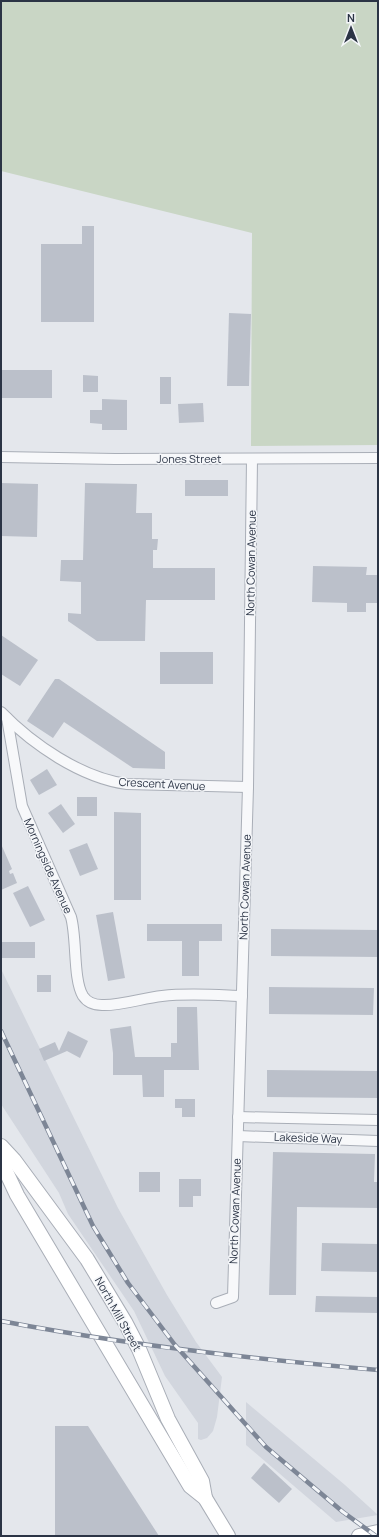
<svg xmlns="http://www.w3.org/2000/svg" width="379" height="1537" viewBox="0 0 379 1537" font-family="Manrope,sans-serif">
<rect width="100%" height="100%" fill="#e4e7ec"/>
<g fill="#d2d6de">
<polygon points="1,969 118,1208 167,1295 196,1342 222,1377 217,1417 213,1431 207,1438 201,1440 198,1439 198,1423 165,1376 134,1311 68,1214 59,1193 1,1104"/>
<polygon points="246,1402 345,1485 378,1515 336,1522 246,1445"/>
</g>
<polygon fill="#c9d6c5" points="1,1 378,1 378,445 251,446 252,233 1,171"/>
<g fill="#bbc0ca">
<polygon points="82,226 94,226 94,322 41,322 41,244 82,244"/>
<polygon points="229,313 251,314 249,386 227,386"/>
<rect x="1" y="370" width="51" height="28"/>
<polygon points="83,375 98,376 98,392 83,392"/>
<rect x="160" y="377" width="11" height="27"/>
<polygon points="102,399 127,400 127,430 102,430 102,424 90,423 90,410 102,410"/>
<polygon points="203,403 204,422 179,423 178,404"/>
<rect x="185" y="480" width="43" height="16"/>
<polygon points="1,483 38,484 37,537 1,536"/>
<polygon points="85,483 137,484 136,513 152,513 152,539 158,539 157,550 153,550 153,568 215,568 215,600 146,600 145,641 97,641 68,621 68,613 81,614 81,582 60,581 61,560 83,560"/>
<polygon points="313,566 367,567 366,575 378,575 378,603 366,603 366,612 347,612 347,603 312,602"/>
<polygon points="1,635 38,660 20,686 1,674"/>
<rect x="160" y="652" width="53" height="32"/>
<polygon points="55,679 59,679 165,752 165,769 133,768 64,722 53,738 27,721"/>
<polygon points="47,769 57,785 39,795 30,780"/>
<rect x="77" y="797" width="20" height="19"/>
<polygon points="61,804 75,824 63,833 48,813"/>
<polygon points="114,812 141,813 141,900 114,900"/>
<polygon points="87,843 98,869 80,876 69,850"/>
<polygon points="1,844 12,869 9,871 10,874 13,873 17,883 1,890"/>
<polygon points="28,886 45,920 30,927 13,893"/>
<polygon points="113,912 125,978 108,981 96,915"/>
<polygon points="147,924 222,924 222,941 199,941 199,976 182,976 182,941 147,941"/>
<polygon points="271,929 378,930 378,957 271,956"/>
<rect x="1" y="942" width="34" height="16"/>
<rect x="37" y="975" width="14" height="17"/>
<polygon points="269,987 374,988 373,1015 269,1014"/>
<polygon points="177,1007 197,1007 199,1070 164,1070 164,1097 143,1097 142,1075 113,1075 113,1053 110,1029 131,1026 135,1057 171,1057 171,1043 177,1043"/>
<polygon points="68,1031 88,1041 80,1058 67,1051 44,1061 39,1049 55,1042 59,1051"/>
<polygon points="267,1070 378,1071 378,1098 267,1097"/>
<polygon points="175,1099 195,1099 195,1117 182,1117 182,1108 175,1108"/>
<polygon points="273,1152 375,1154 374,1182 378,1182 378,1208 297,1207 296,1295 269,1295"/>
<rect x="139" y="1172" width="21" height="20"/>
<polygon points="179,1179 201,1179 201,1196 193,1196 193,1207 179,1207"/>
<polygon points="322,1243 378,1244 378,1272 321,1271"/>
<polygon points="316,1296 378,1297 378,1313 315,1312"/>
<polygon points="55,1426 88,1426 159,1536 55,1536"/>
<polygon points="264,1463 292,1489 279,1503 251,1478"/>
</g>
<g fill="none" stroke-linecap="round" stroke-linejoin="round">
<defs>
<g id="minor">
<polyline points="1,457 115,459 378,458"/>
<path d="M1,712C32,744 81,778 127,784L248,787"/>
<path d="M7,718L22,806L71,917C77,938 73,980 83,996C87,1002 94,1005 102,1005C120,1006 143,998 162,996C188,993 215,995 242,996"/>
<polyline points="238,1117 378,1120"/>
<polyline points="238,1136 378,1141"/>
<polyline points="216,1303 233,1297 248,787 252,459"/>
</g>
<g id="secondary">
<polyline points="1,1146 14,1160 87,1259 125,1322 139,1349 168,1419 202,1481 205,1498"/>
<polyline points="1,1161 17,1195 190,1486 205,1498 228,1536"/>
<polyline points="359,1536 378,1532"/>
</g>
</defs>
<use href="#minor" stroke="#a9aeb7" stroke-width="12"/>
<use href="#secondary" stroke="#a9aeb7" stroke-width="16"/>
<use href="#minor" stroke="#f7f8fa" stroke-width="10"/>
<use href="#secondary" stroke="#fff" stroke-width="14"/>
<defs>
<g id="rail">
<polyline points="1,1031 93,1226 128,1283 175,1345 266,1447 343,1512 376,1536"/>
<path d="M1,1321C126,1345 252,1359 378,1370"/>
</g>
</defs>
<use href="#rail" stroke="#7d8696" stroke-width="4.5"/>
<use href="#rail" stroke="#f4f6f9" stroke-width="3" stroke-dasharray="9" stroke-linecap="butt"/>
</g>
<g text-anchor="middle" stroke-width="3" stroke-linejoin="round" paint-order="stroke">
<g font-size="11" fill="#2b3445" stroke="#f4f6f9">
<text x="189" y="463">Jones Street</text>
<text transform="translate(251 563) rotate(-89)" y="4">North Cowan Avenue</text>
<text transform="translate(162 784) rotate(3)" y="4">Crescent Avenue</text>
<text transform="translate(48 866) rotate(66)" y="4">Morningside Avenue</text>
<text transform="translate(245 887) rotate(-88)" y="4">North Cowan Avenue</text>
<text transform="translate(308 1138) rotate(2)" y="4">Lakeside Way</text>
<text transform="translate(235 1211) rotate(-88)" y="4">North Cowan Avenue</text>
<text transform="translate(118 1314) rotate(61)" y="4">North Mill Street</text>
</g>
</g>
<rect width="379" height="1537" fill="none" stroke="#2b3445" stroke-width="4"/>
<g transform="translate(351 28)" stroke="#f4f6f9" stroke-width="3" paint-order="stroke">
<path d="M0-3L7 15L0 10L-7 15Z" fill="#2b3445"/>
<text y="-6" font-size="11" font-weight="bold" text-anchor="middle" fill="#2b3445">N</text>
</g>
</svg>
